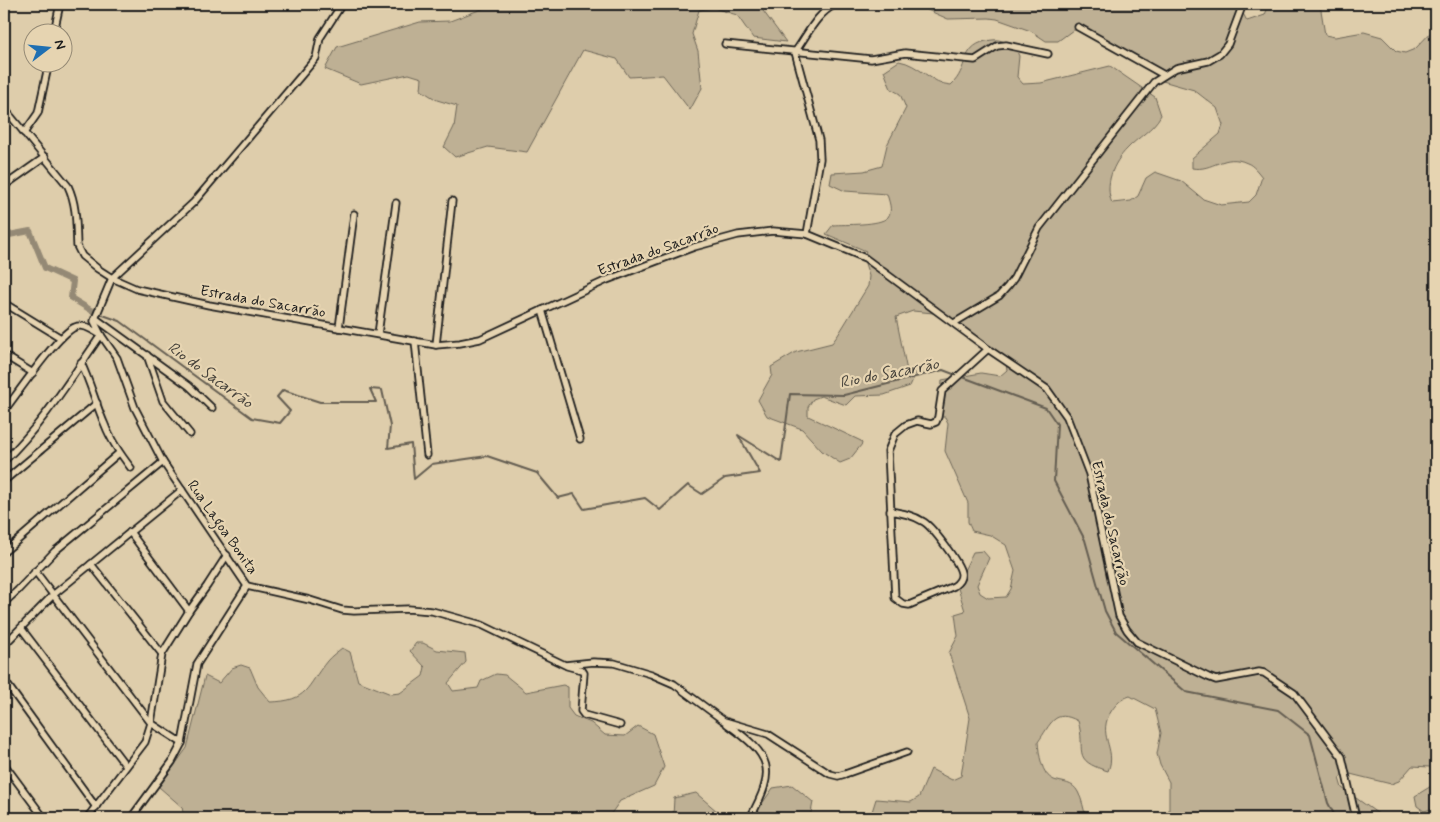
<svg xmlns="http://www.w3.org/2000/svg" width="1440" height="822" viewBox="0 0 1440 822" font-family="Mynerve,sans-serif">
<rect width="100%" height="100%" fill="#decdab"/>
<filter id="ink" filterUnits="userSpaceOnUse"><feTurbulence type="fractalNoise" baseFrequency=".02" numOctaves="2"/><feDisplacementMap in="SourceGraphic" scale="10" xChannelSelector="R" yChannelSelector="G"/><feConvolveMatrix kernelMatrix="1 2 1 2 8 2 1 2 1" color-interpolation-filters="sRGB"/></filter>
<g filter="url(#ink)">
<g fill="#beb094" stroke="#6d6658">
<polygon points="495,4 758,4 786,42 753,38 737,15 714,8 699,10 692,34 698,51 702,88 690,110 663,75 629,77 617,59 583,50 527,152 488,147 455,157 444,147 454,127 457,106 437,100 421,90 422,78 409,74 361,84 325,69 337,47 420,22 450,21"/>
<path d="M914,4H1238L1247,21L1265,15L1269,4H1320L1325,35L1335,37L1364,32L1382,37L1396,51L1405,53L1415,49L1436,27V808L1424,811L1417,806L1415,796L1433,785L1434,776L1430,767L1412,766L1399,781L1391,784L1346,773L1339,778L1342,788L1384,818H1161L1169,813V782L1160,765L1157,754L1161,733L1155,709L1130,696C1121,699 1117,703 1112,710C1095,735 1118,748 1108,771C1069,760 1087,750 1078,721C1054,708 1051,724 1038,742C1039,753 1041,775 1054,780C1063,783 1073,782 1078,792C1082,799 1084,810 1086,818H870L876,799L911,802L919,797L931,769L952,780L961,776L970,718L949,653L958,636L955,614L965,611L957,585L973,552L983,551L989,558L977,585L980,593L988,598L1006,597L1011,589L1015,571L1006,545L990,535L972,531L968,522V503L945,451L948,423L945,417H940L942,380L981,373L1000,376L1007,370L1005,359L933,313L913,311L896,317L907,371L916,373L910,386L884,395L855,396L846,405L821,396L813,399L808,407V416L861,441L862,444L850,459L840,463L822,451L802,429L767,416L758,400L772,375L771,367L796,352L832,343L838,335L868,286L869,276L863,257L866,251L826,234L833,225C845,224 880,226 888,217C893,210 889,202 887,194L845,191L830,184L832,173L864,171L882,166L887,145L906,108L900,94L891,89L884,71L899,61C919,64 931,84 951,85C969,69 960,47 986,41C1001,38 1002,41 1015,47L1019,56L1017,77L1023,84L1041,83L1110,66L1155,97L1161,115C1153,130 1138,137 1127,149C1113,163 1104,185 1112,203L1131,201L1138,196L1146,178L1155,172L1181,181L1203,199L1221,205L1249,202L1256,195L1262,177C1258,172 1253,165 1247,163C1224,152 1213,172 1192,168V158L1220,134L1223,125L1217,108L1194,90L1159,80L1147,60L1134,59L1091,32L1073,30L1058,41H1046L1031,31L997,19L989,18L948,19Z"/>
<path d="M416,643H423L437,650L465,653L466,662L448,683L453,691L478,688L481,681L496,674L505,675L526,692L563,685L568,687V708L574,716L591,723L605,735L625,736L638,726L653,734L664,767L654,786L620,801L608,818H184L182,807L159,787L187,748L205,676L219,683L232,668L241,665L250,668L258,687L270,702C309,701 306,687 327,661C331,656 337,652 342,648L350,652L358,681L391,694L400,693L423,676L425,667L410,651Z"/>
<polygon points="792,785 813,802 810,818 752,818 773,788"/>
<polygon points="696,793 725,818 676,818 673,816 674,798"/>
</g>
<g fill="none" stroke-linecap="round" stroke-linejoin="round">
<g stroke="#645d51" stroke-width="2">
<polyline points="100,314 120,321 252,418 280,423 290,411 277,397 283,390 320,402 376,402 370,389 382,390 390,426 388,448 411,444 414,479 432,464 487,456 537,473 558,498 574,494 584,509 645,498 660,510 688,485 702,494 725,478 760,473 738,435 781,462 790,394 844,395 943,370 956,375"/>
<polyline points="960,376 1046,408 1057,424 1054,481 1085,540 1105,611 1116,632 1186,692 1278,710 1310,735 1328,803 1336,818"/>
</g>
<polyline stroke="#948974" stroke-width="6" points="4,236 30,231 45,268 73,281 71,298 94,312"/>
<defs>
<g id="street">
<polyline points="342,4 320,38 316,58 194,202 112,278 94,321 101,335 117,358 135,408 163,462 247,586 310,600 342,610 354,611 408,609 432,611 482,625 565,665 593,662 614,663 651,674 674,684 724,721 768,734 830,774 838,776 845,774 907,752"/>
<polyline points="184,6 185,4"/>
<polyline points="1078,27 1164,75"/>
<polyline points="54,32 60,4"/>
<polyline points="725,44 871,59 905,53 975,60 997,46 1006,45 1048,54"/>
<path d="M4,108L68,186C77,205 76,225 77,246L82,256L98,269L112,278L137,289L209,305L436,345L460,343L480,339L607,280L694,247L738,235L773,231L807,234L865,258L988,349L1047,389L1067,417L1089,474L1119,616L1127,630L1137,642L1208,677L1216,680L1259,672L1264,673L1294,693L1342,757L1356,818"/>
<polyline points="24,133 38,113 49,62"/>
<polyline points="4,186 45,157"/>
<path d="M807,234L820,159L819,140L795,52C808,34 816,14 836,4"/>
<polyline points="4,303 61,338"/>
<polyline points="542,310 580,439"/>
<polyline points="95,318 189,386 212,408"/>
<polyline points="954,323 999,296 1008,286 1014,278 1039,228 1154,82 1176,68 1208,61 1220,54 1228,44 1243,4"/>
<polyline points="339,328 354,214"/>
<polyline points="378,334 396,203"/>
<polyline points="415,341 427,455"/>
<polyline points="436,345 452,201"/>
<polyline points="4,355 33,373"/>
<polyline points="147,355 163,401 190,434"/>
<path d="M81,363C91,384 96,405 105,425C111,441 121,455 131,468"/>
<path d="M4,411C18,393 58,334 75,327C84,323 93,331 101,335C71,378 42,425 4,461"/>
<polyline points="4,481 97,403"/>
<path d="M890,511C902,513 913,515 924,522C933,528 959,562 961,573C962,579 958,583 954,586L909,605L903,604L895,598L888,451L895,434L906,425L917,421L931,424L936,422L938,417L942,391L988,349"/>
<polyline points="130,532 189,611"/>
<polyline points="4,552 119,453"/>
<polyline points="91,564 162,654"/>
<polyline points="35,571 151,723 182,743"/>
<polyline points="4,603 18,590 55,551 163,462"/>
<polyline points="21,628 126,766"/>
<polyline points="4,645 53,595 182,490"/>
<polyline points="567,666 582,670 584,673 581,711 584,715 620,725"/>
<polyline points="4,680 96,807"/>
<path d="M727,724C772,756 777,769 750,818"/>
<polyline points="4,764 44,818"/>
<polyline points="4,815 6,818"/>
<polyline points="87,818 145,742 151,723 162,654 189,611 207,586 227,555"/>
<polyline points="131,818 172,762 182,743 197,664 247,586"/>
</g>
</defs>
<use href="#street" stroke="#1c1c1c" stroke-width="9"/>
<use href="#street" stroke="#e6d4b1" stroke-width="5.5"/>
</g>
</g>
<g text-anchor="middle" stroke-width="4.5" stroke-linejoin="round" paint-order="stroke">
<g font-size="15" fill="#1c1c1c" stroke="#e6d4b1">
<text transform="translate(658 249) rotate(-20)" y="5">Estrada do Sacarrão</text>
<text transform="translate(263 301) rotate(10)" y="5">Estrada do Sacarrão</text>
<text transform="translate(1111 523) rotate(77)" y="5">Estrada do Sacarrão</text>
<text transform="translate(223 527) rotate(55)" y="5">Rua Lagoa Bonita</text>
</g>
<g font-size="16" font-style="italic" fill="#46423b" stroke="#e6d4b1">
<text transform="translate(889 372) rotate(-11)" y="6">Rio do Sacarrão</text>
<text transform="translate(211 374) rotate(36)" y="6">Rio do Sacarrão</text>
</g>
</g>
<rect width="1440" height="822" fill="none" stroke="#e6d4b1" stroke-width="20"/>
<rect x="10" y="10" width="1420" height="802" fill="none" stroke="#1c1c1c" stroke-width="2" filter="url(#ink)"/>
<g transform="translate(48 48) rotate(74)"><circle r="24" fill="#e6d4b1" stroke="#958a75"/>
<path d="M0-4L9 19L0 12L-9 19Z" fill="#1f6fb2"/>
<text y="-8" font-size="14" font-weight="bold" text-anchor="middle" fill="#1c1c1c">N</text>
</g>
</svg>
